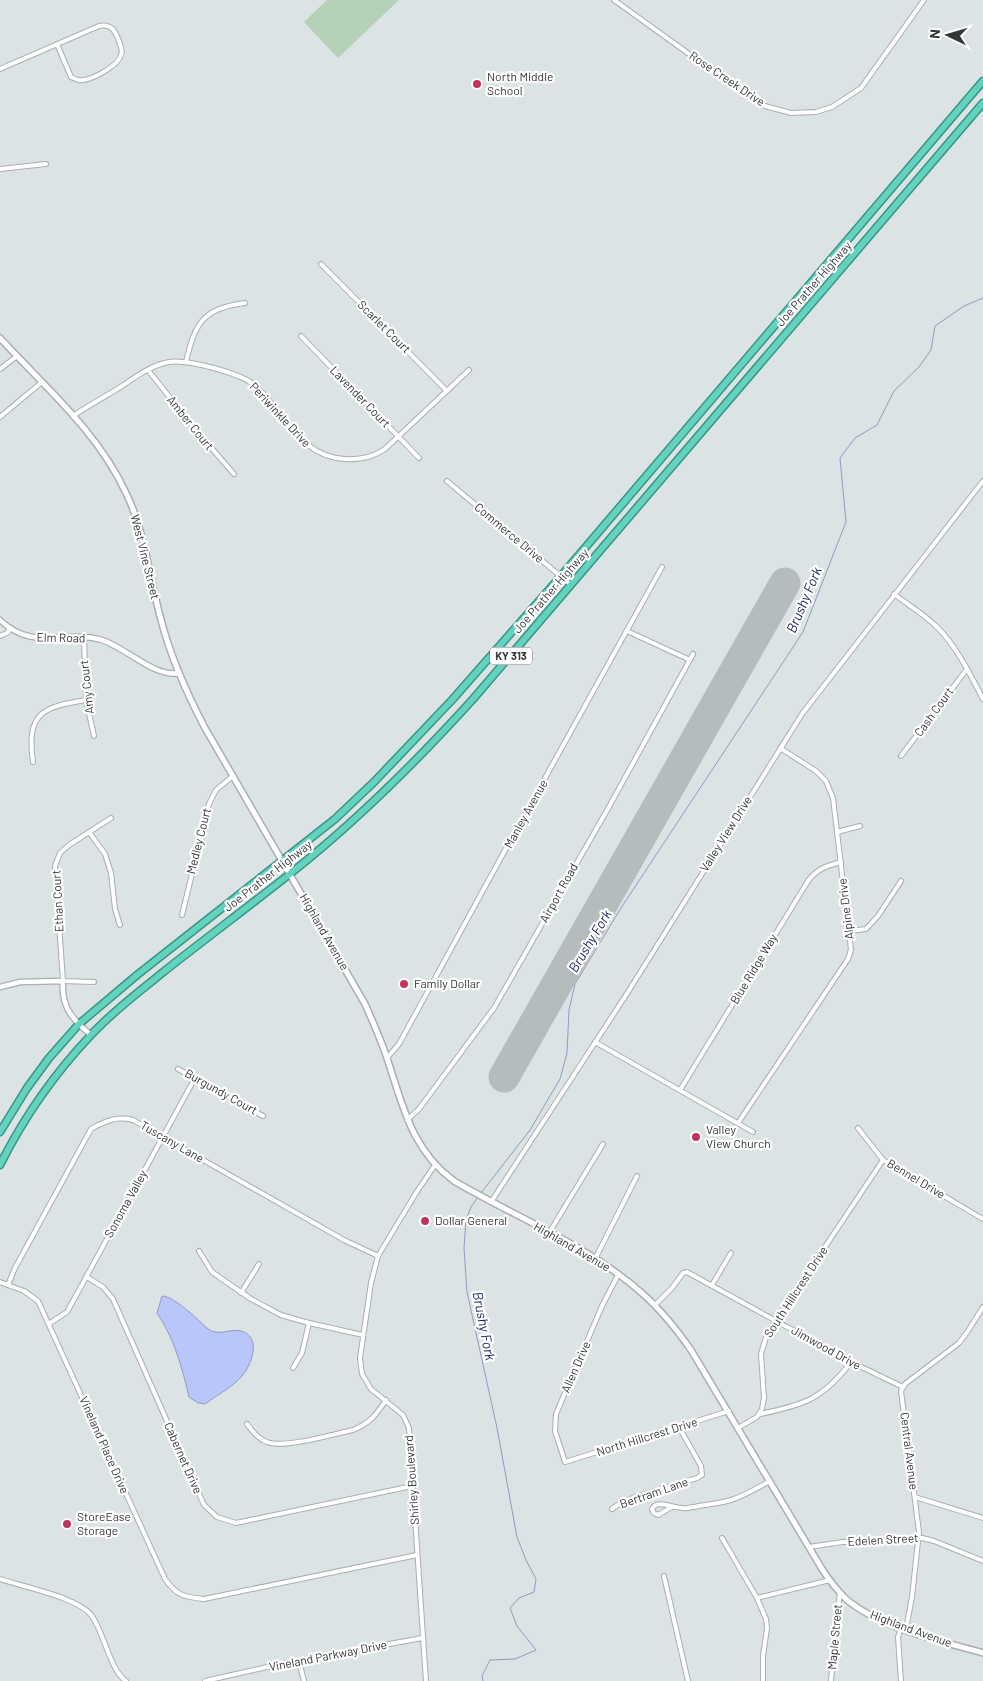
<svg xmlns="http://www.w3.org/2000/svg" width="983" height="1681" viewBox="0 0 983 1681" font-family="Barlow,sans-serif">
<rect width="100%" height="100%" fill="#dbe3e4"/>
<polygon fill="#b5d1b7" points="327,0 399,0 338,58 304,22"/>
<path fill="#b8c6f9" stroke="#909bbf" d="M162,1296C174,1296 198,1320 208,1329C219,1337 230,1328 241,1331C262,1337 252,1364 242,1376C233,1387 217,1395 205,1404L198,1403L189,1397C182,1367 174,1338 157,1313Z"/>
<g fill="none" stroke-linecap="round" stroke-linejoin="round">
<g stroke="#909bbf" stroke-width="1">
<polyline points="481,1193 530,1130 560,1079 567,1053 569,1010 575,984 621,908 803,632 846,522 840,458 855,438 877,425 894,391 919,367 931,350 935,326 964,306 983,298"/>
<polyline points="479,1196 471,1207 466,1220 464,1248 467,1292 497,1428 517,1537 526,1560 536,1579 534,1592 519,1598 510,1608 517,1626 536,1650 515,1659 490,1660 482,1676 483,1681"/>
</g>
<polyline stroke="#b5bcbd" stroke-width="31" points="504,1077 785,583"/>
<defs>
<g id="minor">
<polyline points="614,0 749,97 765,106 791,113 816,112 832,107 861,88 924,0"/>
<path d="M0,69L99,26C112,23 116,32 120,44C121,48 123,51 121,55C118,66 90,82 78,80C76,79 73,78 71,77L57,44"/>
<polyline points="0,169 46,164"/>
<polyline points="321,264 447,391"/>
<polyline points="301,336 419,458"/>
<path d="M186,362C195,323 203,308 245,303"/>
<polyline points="0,369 17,356"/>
<polyline points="148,370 195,429 234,474"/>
<path d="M73,416C88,406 104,397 119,388C134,378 151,365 169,362C187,359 239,373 253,384C285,410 298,457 345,459C359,460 373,457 385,449L469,370"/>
<polyline points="0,417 42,382"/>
<polyline points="447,481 571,585"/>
<path d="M894,594C908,605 924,614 937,627C957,647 970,674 983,699"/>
<polyline points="627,631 690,660"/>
<polyline points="0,636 7,633 10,629"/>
<polyline points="84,637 86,700 94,736"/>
<polyline points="901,756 967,669"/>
<path d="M33,762C26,712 43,707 86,700"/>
<polyline points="89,832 105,854 111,873 115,909 120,925"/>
<polyline points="837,832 860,826"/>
<polyline points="182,915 209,804 216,790 233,776"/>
<polyline points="849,931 866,929 878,916 901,881"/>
<polyline points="94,982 63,981 55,866 60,853 69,845 111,818"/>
<polyline points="595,1042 753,1132"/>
<polyline points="387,1058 399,1044 509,843 662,567"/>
<polyline points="178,1069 263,1116"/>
<path d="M680,1090L808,881C817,869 826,866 841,862"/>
<polyline points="407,1120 419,1109 494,1008 610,805 693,654"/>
<polyline points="738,1123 848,959 851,950 833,798 826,781 816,771 780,748"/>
<polyline points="858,1128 883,1160 983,1219"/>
<polyline points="491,1202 628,992 802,714 983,481"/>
<polyline points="549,1233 603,1144"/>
<polyline points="199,1251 212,1272 251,1299 281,1315 309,1323 363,1335"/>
<polyline points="595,1259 637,1176"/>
<polyline points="618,1275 602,1306 556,1414 555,1431 565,1462 729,1411"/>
<polyline points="87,1277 103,1287 113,1299 204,1505 217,1517 236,1523 412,1486"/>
<path d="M0,1282L24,1291L38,1301L165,1579C177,1596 184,1597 204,1599L417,1555"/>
<path d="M8,1285L15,1268L91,1129C105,1121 117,1116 133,1120L344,1240L378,1256"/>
<polyline points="712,1285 731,1253"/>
<polyline points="241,1293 259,1264"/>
<polyline points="655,1305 672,1288 683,1273 687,1272 851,1362 903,1387"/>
<polyline points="50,1323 67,1312 195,1078"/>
<polyline points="293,1368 302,1353 309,1323"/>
<path d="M760,1414C804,1405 823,1399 851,1362"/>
<path d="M247,1424C252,1431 258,1439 267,1442C284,1449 333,1434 353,1430C370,1423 376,1415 386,1400"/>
<polyline points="738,1428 757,1417 762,1409 764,1398 761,1354 767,1334 883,1160"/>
<polyline points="915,1497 983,1518"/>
<path d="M672,1507L658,1515L654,1513L652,1509C658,1498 675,1510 688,1508C702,1505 717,1504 731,1500C744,1496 757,1488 770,1481"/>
<polyline points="612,1509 619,1504 635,1497 697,1478 702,1475 701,1466 679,1427"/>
<polyline points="722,1538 757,1598 766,1619 767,1628 763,1656 763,1681"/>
<polyline points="809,1547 843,1542 922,1538 934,1541 983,1561"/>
<polyline points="664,1576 688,1681"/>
<path d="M0,1579C23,1587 78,1597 92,1616C104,1633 110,1670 126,1681"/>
<polyline points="757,1598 830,1580"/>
<polyline points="901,1628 898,1637 901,1681"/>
<polyline points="906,1629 912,1597 919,1532 901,1391 905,1384 959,1343 968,1331 983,1307"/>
<polyline points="299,1661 304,1681"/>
<polyline points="205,1681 276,1665 422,1638"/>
<polyline points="426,1681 409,1428 403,1415 371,1389 362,1374 360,1358 371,1283 378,1256 416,1193 435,1165"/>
<polyline points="831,1681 837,1614 840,1593"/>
</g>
<g id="tertiary">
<path d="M0,620C33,652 65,629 102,640C125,647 155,678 179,673"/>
<path d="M0,987L20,982L63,981C61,1007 72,1019 91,1035"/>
</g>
<path id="secondary" d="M0,338C45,387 98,432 126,493C145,532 149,575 160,616C170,656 186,692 205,728L365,1004C373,1022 381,1040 387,1058C403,1106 411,1149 454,1181C515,1217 592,1247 644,1295C662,1311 677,1330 691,1350L822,1569C829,1580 837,1590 846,1599C880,1628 941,1641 983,1653"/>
<g id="trunk">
<polyline points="0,1132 27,1088 49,1058 79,1024 137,975 335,819 374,782 452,700 561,576 983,81"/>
<path d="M0,1165C24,1117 54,1074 91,1035C112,1012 138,993 162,973C205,939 248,907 291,873C358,820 417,761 474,698L983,103"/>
</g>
</defs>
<use href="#minor" stroke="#a8afb0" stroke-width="6"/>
<use href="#tertiary" stroke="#a8afb0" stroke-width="7"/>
<use href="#secondary" stroke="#a8afb0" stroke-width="8"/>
<use href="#trunk" stroke="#399585" stroke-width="9"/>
<use href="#minor" stroke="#fff" stroke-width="4"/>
<use href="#tertiary" stroke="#fff" stroke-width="4.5"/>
<use href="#secondary" stroke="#fff" stroke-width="5"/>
<use href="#trunk" stroke="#63d3bf" stroke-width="6"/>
</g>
<g fill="#c1325d" stroke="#fff" stroke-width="2">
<circle cx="477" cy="84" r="5"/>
<circle cx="404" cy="984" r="5"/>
<circle cx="696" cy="1137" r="5"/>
<circle cx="425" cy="1221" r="5"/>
<circle cx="67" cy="1524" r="5"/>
</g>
<g text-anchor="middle" stroke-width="4.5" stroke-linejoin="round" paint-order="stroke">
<rect fill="#fff" stroke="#717374" stroke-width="1" x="490" y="647.5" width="42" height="17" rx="4"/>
<g font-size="11" font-weight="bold" fill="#343738">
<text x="511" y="660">KY 313</text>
</g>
<g font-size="12" fill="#343738" stroke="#fff" text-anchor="start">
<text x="487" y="81">North Middle<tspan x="487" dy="14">School</tspan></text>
<text x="414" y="988">Family Dollar</text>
<text x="706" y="1134">Valley<tspan x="706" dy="14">View Church</tspan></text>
<text x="435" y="1225">Dollar General</text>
<text x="77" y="1521">StoreEase<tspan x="77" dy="14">Storage</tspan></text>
</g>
<g font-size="12" fill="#343738" stroke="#fff">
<text transform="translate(727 79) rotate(34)" y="4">Rose Creek Drive</text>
<text transform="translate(814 284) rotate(-49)" y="4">Joe Prather Highway</text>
<text transform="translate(384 327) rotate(45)" y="4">Scarlet Court</text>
<text transform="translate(360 397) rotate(46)" y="4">Lavender Court</text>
<text transform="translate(280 415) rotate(47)" y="4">Periwinkle Drive</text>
<text transform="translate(190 423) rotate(51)" y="4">Amber Court</text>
<text transform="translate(509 533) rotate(40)" y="4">Commerce Drive</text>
<text transform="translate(145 557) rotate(76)" y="4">West Vine Street</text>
<text transform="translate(551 591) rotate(-49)" y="4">Joe Prather Highway</text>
<text transform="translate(61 638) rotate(1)" y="4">Elm Road</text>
<text transform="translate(87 687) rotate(-96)" y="4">Amy Court</text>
<text transform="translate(934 712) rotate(-54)" y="4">Cash Court</text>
<text transform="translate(526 814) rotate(-61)" y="4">Manley Avenue</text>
<text transform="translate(726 834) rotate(-58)" y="4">Valley View Drive</text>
<text transform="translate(199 841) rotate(-76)" y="4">Medley Court</text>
<text transform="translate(268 876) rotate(-38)" y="4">Joe Prather Highway</text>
<text transform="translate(559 893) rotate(-61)" y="4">Airport Road</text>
<text transform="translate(58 901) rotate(-93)" y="4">Ethan Court</text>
<text transform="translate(846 909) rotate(-97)" y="4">Alpine Drive</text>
<text transform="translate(324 932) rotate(60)" y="4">Highland Avenue</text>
<text transform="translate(754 969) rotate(-59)" y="4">Blue Ridge Way</text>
<text transform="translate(221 1092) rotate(29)" y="4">Burgundy Court</text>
<text transform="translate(172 1142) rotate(30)" y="4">Tuscany Lane</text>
<text transform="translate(916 1179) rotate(31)" y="4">Bennel Drive</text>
<text transform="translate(126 1204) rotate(-61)" y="4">Sonoma Valley</text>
<text transform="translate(572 1247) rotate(30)" y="4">Highland Avenue</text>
<text transform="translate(796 1292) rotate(-57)" y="4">South Hillcrest Drive</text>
<text transform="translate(826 1348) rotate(29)" y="4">Jimwood Drive</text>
<text transform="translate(576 1367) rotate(-66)" y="4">Allen Drive</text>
<text transform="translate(647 1437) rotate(-17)" y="4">North Hillcrest Drive</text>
<text transform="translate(104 1445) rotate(66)" y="4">Vineland Place Drive</text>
<text transform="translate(909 1451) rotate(83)" y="4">Central Avenue</text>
<text transform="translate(183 1458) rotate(66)" y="4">Cabernet Drive</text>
<text transform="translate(412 1480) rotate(-94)" y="4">Shirley Boulevard</text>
<text transform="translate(654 1493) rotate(-19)" y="4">Bertram Lane</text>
<text transform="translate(883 1540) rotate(-3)" y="4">Edelen Street</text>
<text transform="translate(911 1629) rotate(20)" y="4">Highland Avenue</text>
<text transform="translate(835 1637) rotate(-85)" y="4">Maple Street</text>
<text transform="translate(328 1656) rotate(-11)" y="4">Vineland Parkway Drive</text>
</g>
<g font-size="14" font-style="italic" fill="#1a215b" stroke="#fff">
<text transform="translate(804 600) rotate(-67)" y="5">Brushy Fork</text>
<text transform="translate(590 941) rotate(-59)" y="5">Brushy Fork</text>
<text transform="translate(484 1326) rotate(79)" y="5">Brushy Fork</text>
</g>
</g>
<g transform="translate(948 35) rotate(275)" stroke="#ffffff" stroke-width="4" paint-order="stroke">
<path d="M0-4L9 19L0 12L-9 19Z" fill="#343738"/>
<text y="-8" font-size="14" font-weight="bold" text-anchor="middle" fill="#343738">N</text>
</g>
</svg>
